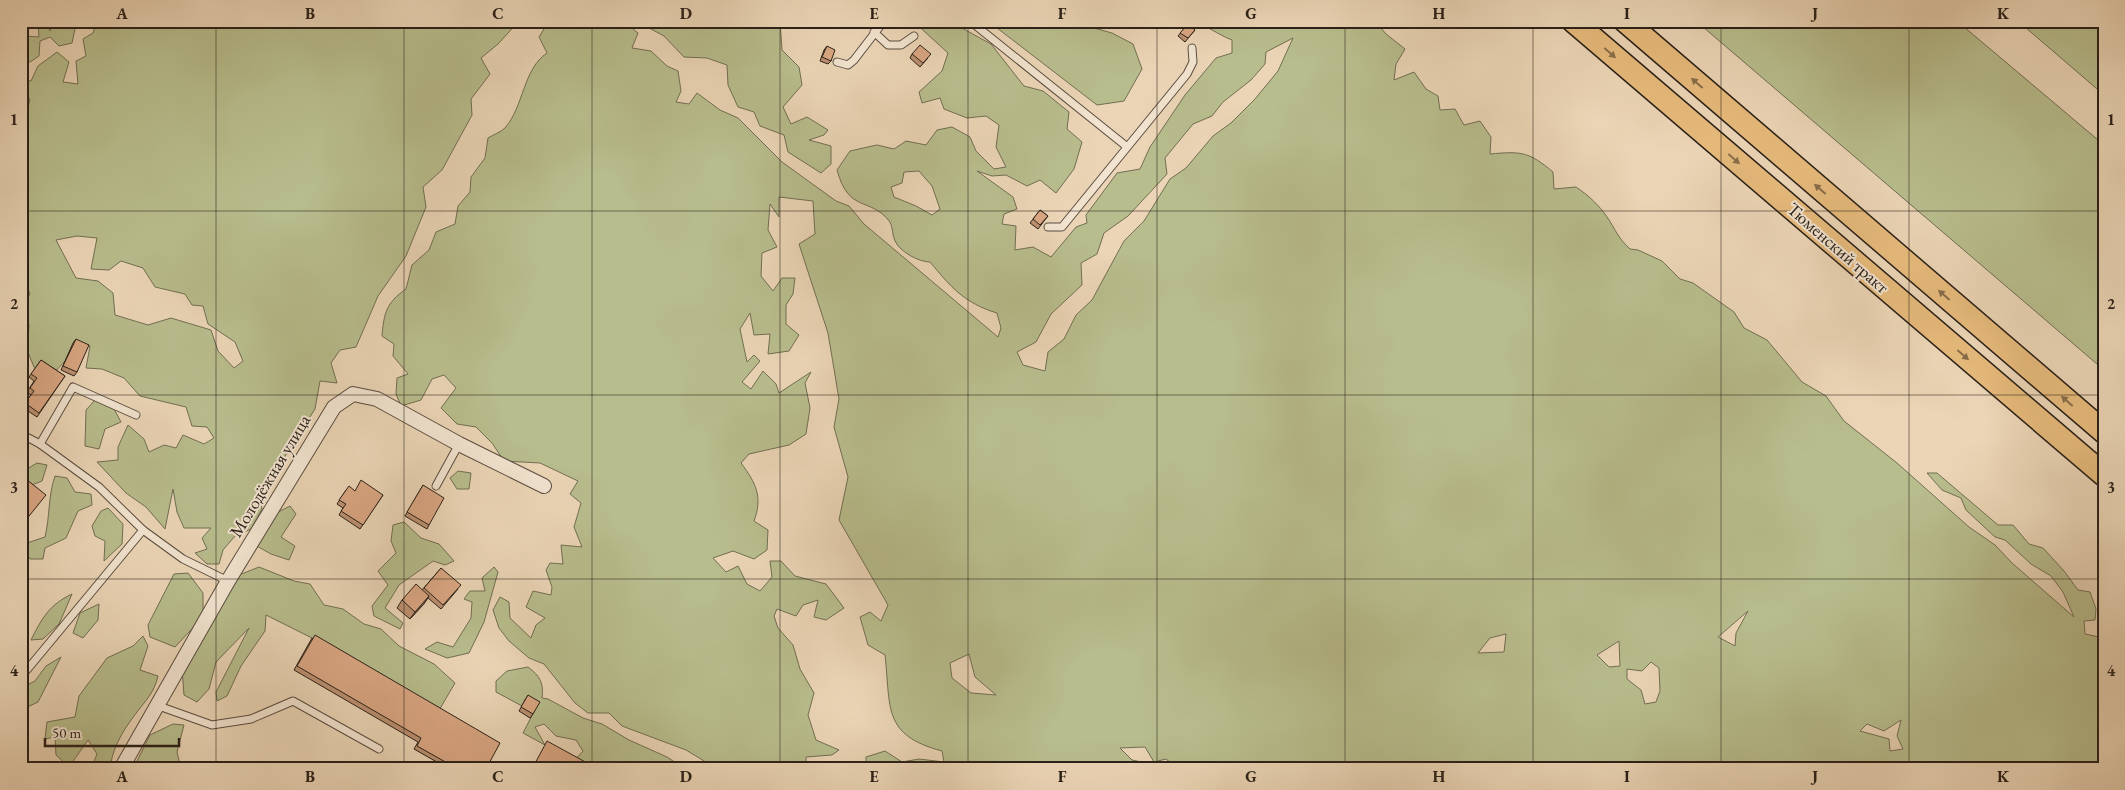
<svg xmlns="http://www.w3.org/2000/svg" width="2125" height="790" viewBox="0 0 2125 790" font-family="'EB Garamond',serif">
<rect width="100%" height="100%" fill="#ebd5b6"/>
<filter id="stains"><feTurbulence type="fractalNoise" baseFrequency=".004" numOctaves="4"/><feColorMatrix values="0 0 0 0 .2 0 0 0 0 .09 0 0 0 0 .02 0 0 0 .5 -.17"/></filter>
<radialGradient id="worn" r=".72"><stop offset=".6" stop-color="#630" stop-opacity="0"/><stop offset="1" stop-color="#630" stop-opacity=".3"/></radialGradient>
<g fill="#b8bd8d" stroke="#716e53" fill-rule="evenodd">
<polygon points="38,21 46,21 50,31 52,21 70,21 75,29 72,43 59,46 50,37 40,41 39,56 30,62 21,59 21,26 25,36 39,37"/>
<path d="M97,21H122L124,24L125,21H519L498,44L481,58L490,74L471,99L472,115L442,170L423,187L426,207L406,256L378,296L356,347L340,350L331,363L337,383L320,381L315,409L273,475L257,491L262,509L251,529L235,536L223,550L219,564H207L195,553L207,549L202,538L211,528H184L177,512L173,489L165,529L146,507L126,493L97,462L118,460V447L128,425L144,439L149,452L164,445L176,448L183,435L204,444L214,438L207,427L192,426L186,407L140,396L124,378L102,369L86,368L90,346L75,340L66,360L51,376L34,367L27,350L29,325L23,305L30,294L21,271V114L27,112L30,99L21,95V80L31,81L38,66L57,52L69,62L63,82L78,84L76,61L86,56L83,39L93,33ZM77,236L97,238L91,269L109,270L121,261L143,268L155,287L185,294L192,305L203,306L208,324L235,342L243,361L234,368L218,351L211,330L171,318L148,325L115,315L113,293L98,281L76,278L56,240Z"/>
<path d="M549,21H623L638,33L632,48L651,51L667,66L678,71L681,91L676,102L689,104L697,93L720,110L738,118L782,162L836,201L849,206L864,224L998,337L1001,328L997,313C964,303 951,287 930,262C919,262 900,252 895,241C892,235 893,227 890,222C870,196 849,214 837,170L850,151L877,145L894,149L906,141L926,145L937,130L952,127L970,137L976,151L994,169L1006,167L996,147L999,125L986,116L967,118L944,109L940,98L922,103L919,92L942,71L948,53L913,21H956L960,27L991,44L1024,86L1043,91L1069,112L1067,129L1082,142L1074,169L1056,193L1040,180L1027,186L1006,175L992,176L977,171L1013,197L1017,209L1004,214L1002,224L1016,226L1015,250L1033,247L1051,257L1076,227L1087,223L1086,215L1117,173L1140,169L1150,147L1185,95L1216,58L1232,53V40C1218,35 1204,23 1190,21H1375L1386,34L1405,49L1396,64L1394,80L1414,72L1426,89L1438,96L1440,110L1455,109L1464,125L1480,121L1491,137L1490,154C1522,151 1529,152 1553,172L1554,189L1576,187C1588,195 1599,205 1607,217C1616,230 1617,237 1630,249L1638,250L1662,261L1680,279L1693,283L1734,312L1744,328L1767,340L1802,382L1826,396L1844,421L1897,463L1969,527L1995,545L2012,563L2074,617L2063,592L2051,576L2031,564L2005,540L1995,537L1966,510L1961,498L1942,490L1927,473H1937L1998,525H2013L2029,544L2043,548L2064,571L2078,590L2090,592L2096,609L2095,620L2084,621L2085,634L2099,637L2104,648V769H1178L1166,759L1154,762L1145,747L1120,748L1132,760L1151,764L1153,769H866V757L885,751L902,762L919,759L944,762L942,751C882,735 891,708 885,655L868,645L860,617L870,612L881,621L888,605L839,520L848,477L834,427L839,399L828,333L799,244L815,234L813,201L779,197V217L770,204L768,230L777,247L762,253L761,276L773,291L782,278H795L793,294L786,305V324L799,335L789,351L768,354L770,334L754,335L750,313L740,329L747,362L754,355L760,361L742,382L751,389L763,371L776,384L779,393L811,372L805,383L810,408L806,434L789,445L749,454L741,463C756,483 763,497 754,521L768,530L767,550L754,559L733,551L713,558L726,572L738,566L747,584L760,591L772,577L770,561H781L795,576L826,584L844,608L826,620L814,617L818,600L803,605L796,616L777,609L774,616L778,628L793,645L800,669L814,693L808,715L816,740L839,750L832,755L806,757V764L815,769H731L709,764L686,750L622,726L609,713H588L575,703L544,664L529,658L509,641L499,628L493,610L500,597L509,602L510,618L531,638L536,625L545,618L526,607L533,591L551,595L552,587L546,570L550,563L563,564L561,545L582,547L574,527L581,503L570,494L578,481L540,463L504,461L492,443L476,427L457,424L441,408L456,388L444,375L432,379L421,400L401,406L396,394L397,378L408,374L393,356L394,344L382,336C384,313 386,303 406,289L412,265L429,250L436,232L455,224L458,206L470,192L471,177L485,158L488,138C493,135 501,132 505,128C524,106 523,69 547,53L539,37ZM1293,38L1278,71L1255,99L1231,123L1213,136L1186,168L1170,179L1144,221L1124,241L1092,300L1076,315L1064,339L1048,352L1045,371L1023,365L1017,352L1036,342L1051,314L1082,285L1081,263L1097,254L1104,233L1128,216L1167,174L1165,158L1193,124L1212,116L1223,102L1251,80L1265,64L1266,52ZM919,171L932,186L940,209L932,215L916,206L894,197L891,187L902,183L904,172ZM1748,611L1736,633L1735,646L1718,637ZM1506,634L1504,652L1478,653L1490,638ZM1619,641L1620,666L1609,667L1597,655ZM969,654L975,677L996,695L971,693L952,678L950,663ZM1651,662L1659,668L1660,691L1656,702L1645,704L1641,690L1627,679V669L1642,671ZM1901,720L1897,736L1903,749L1890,751L1889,739L1860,731L1867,724L1884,731Z"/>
<polygon points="636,21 780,21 782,50 799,67 802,85 783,107 791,124 807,117 828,130 824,135 809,140 831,146 831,164 821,173 788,152 784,135 760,126 754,112 738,107 728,85 727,65 707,58 684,57 664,36"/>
<polygon points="988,21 1085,21 1087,26 1112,33 1133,44 1142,69 1124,101 1097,105"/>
<polygon points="1127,21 1170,21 1150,28"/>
<polygon points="1696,21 1957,21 2104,145 2104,370"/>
<polygon points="2018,21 2104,21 2104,95"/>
<polygon points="96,399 113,407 121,422 105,429 99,449 85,446 86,410"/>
<polygon points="37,463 47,465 42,481 27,487 22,472"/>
<polygon points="458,471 471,473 469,489 457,489 450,478"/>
<path d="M55,476L67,478L75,492L91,494L92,505L78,511L66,538L45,548L43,559H30L21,545L45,537C50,516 48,496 55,476Z"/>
<polygon points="290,506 296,514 281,537 295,546 289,560 271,554 255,545 272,515"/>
<polygon points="108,508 123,524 122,544 104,561 105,541 95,536 92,526 101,511"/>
<polygon points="404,522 421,538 439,544 454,561 445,565 433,561 399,585 385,608 403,623 400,629 374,616 372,606 388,585 378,571 396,553 391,541 393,525"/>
<polygon points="259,567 294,581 310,584 324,605 343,609 364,624 381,629 399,646 434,664 455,683 438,712 312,638 266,615 265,631 241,666 227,696 217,701 216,692 249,628 216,662 209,689 197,702 184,695 182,668 239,575"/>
<polygon points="494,567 498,572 484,622 469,653 447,658 425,649 437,642 453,647 471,618 472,602 464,599 470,591 485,591 482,578"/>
<polygon points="188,573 203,593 203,617 175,647 150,637 148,625 174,574"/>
<path d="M72,594L59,624L43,639L31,640C42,618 49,605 72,594Z"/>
<polygon points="99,604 98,620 83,638 73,633 80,613"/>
<path d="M143,636L148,646L140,670L158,676C154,694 144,702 134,716C122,732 112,749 110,769H91L97,754L88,740L69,767L56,755L55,737L45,739L47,722L75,717L79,696L107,658L133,646Z"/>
<polygon points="61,657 38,702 21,710 21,688 35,681 46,666"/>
<path d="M528,667C540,676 544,683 542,698L548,699L583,718L602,724L629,740L667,757L685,769H588L574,761L583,751L576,740L556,736L544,724L535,727L545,745L523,733L537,706L525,699L522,706L496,692V681L507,671Z"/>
<polygon points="173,724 184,725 177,752 181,769 133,769 150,735"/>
</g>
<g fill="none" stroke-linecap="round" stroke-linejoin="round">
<defs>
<g id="service">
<polyline points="970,21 1126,146"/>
<polyline points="874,32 888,45 901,45 914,36"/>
<polyline points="837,62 848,65 854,60 884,21"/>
<polyline points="1048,227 1062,227 1187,74 1193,62 1192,48"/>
<polyline points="21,434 40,444 99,487 143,530 183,559 228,581"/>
<polyline points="40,444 73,387 136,415"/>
<polyline points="436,486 459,444"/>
<polyline points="21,677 143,530"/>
<polyline points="156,705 212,725 251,719 293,701 379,749"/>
</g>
<polyline id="minor" points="121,769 228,581 334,407 353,394 377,399 459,444 544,486"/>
<g id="primary">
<polyline points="1573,21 2104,475"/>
<polyline points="1625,21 2104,432"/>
</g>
</defs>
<use href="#service" stroke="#5a4d40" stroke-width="9"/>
<use href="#minor" stroke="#5a4d40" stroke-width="16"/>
<use href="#primary" stroke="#2a2019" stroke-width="25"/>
<use href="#service" stroke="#f2e4d0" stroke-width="7"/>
<use href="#minor" stroke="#f2e4d0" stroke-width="14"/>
<use href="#primary" stroke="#e6ba7b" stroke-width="22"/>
</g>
<g fill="#bb9071" stroke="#2a2019">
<polygon points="1188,24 1195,30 1185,42 1178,36"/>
<polygon points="827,46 831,61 828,64 820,61 824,50"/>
<polygon points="912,54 928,58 920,67 910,58"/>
<polygon points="1040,210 1048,216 1038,229 1030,223"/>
<polygon points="76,339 77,372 74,376 61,370 73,343"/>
<polygon points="41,360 65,376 37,417 22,407 31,395 27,392 34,381 29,377"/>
<polygon points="423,485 429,525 427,529 405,516"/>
<polygon points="346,490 354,491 383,495 360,529 339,515 343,508 337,504"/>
<polygon points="441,568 458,589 441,609 428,598 410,619 397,608 402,600 422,590"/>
<polygon points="312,638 486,769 449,769 414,749 418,742 294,670"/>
<polygon points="528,695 533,714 530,718 519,711"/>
</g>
<polygon fill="#99755c" stroke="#2a2019" points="429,596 424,604 410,619 415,612"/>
<g fill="#daa783" stroke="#2a2019">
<polygon points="1188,24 1195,30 1188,38 1180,33"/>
<polygon points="920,45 931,54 923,63 912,54"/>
<polygon points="827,46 835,50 831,61 822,57"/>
<polygon points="1040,210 1048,216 1040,225 1033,219"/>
<polygon points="76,339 89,345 77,372 63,366"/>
<polygon points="41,360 65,376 39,413 25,403 34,391 30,388 37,378 31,374"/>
<polygon points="21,475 46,495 21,526"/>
<polygon points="361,480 383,495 363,525 341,511 346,504 339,500 349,486 355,491"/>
<polygon points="423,485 444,498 429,525 407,512"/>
<polygon points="441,568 461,585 443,605 424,588"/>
<polygon points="416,584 429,596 415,612 402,600"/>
<polygon points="315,635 500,743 486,769 458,769 417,746 421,738 297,666"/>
<polygon points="528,695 540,702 533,714 521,707"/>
<polygon points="547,741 589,764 587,769 532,769"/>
</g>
<defs><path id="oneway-solid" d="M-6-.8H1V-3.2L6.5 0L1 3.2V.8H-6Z" transform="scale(1.25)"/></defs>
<g fill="#886d4a">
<use href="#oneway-solid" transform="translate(1610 53) rotate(41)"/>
<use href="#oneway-solid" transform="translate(1697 83) rotate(-139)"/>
<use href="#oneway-solid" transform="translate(1734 159) rotate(41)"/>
<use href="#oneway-solid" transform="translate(1820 189) rotate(-139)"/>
<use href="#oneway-solid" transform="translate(1944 295) rotate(-139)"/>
<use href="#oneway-solid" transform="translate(1963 355) rotate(41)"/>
<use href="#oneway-solid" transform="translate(2067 401) rotate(-139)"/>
</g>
<path fill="none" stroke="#2a2019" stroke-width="1" stroke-opacity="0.55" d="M216,21V769M404,21V769M592,21V769M780,21V769M968,21V769M1157,21V769M1345,21V769M1533,21V769M1721,21V769M1909,21V769M21,211H2104M21,395H2104M21,579H2104"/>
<g text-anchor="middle" stroke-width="4" stroke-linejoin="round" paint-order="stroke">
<g font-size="18" fill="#2a2019" stroke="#f2e4d0">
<text transform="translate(1838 248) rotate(41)" y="6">Тюменский тракт</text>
<text transform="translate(270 476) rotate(-59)" y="6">Молодёжная улица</text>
</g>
</g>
<rect width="2125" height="790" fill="none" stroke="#ebd5b6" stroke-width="55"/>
<path d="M45 738v8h134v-8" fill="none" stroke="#2a2019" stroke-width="2.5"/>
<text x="52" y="738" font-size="15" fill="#2a2019" stroke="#f2e4d0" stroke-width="4" paint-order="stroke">50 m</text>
<rect x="28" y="28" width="2070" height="734" fill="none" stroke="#2a2019" stroke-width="2"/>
<g font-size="16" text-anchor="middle" font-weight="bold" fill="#2a2019">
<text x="122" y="19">A</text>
<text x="310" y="19">B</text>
<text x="498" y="19">C</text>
<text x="686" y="19">D</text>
<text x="874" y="19">E</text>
<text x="1062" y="19">F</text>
<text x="1251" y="19">G</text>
<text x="1439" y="19">H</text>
<text x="1627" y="19">I</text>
<text x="1815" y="19">J</text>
<text x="2003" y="19">K</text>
<text x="14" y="125">1</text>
<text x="2111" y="125">1</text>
<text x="14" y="309">2</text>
<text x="2111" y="309">2</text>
<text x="14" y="493">3</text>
<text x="2111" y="493">3</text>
<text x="14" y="676">4</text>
<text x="2111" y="676">4</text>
<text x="122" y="782">A</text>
<text x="310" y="782">B</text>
<text x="498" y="782">C</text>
<text x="686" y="782">D</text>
<text x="874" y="782">E</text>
<text x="1062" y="782">F</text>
<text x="1251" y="782">G</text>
<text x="1439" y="782">H</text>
<text x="1627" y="782">I</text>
<text x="1815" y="782">J</text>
<text x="2003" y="782">K</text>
</g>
<rect width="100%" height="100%" filter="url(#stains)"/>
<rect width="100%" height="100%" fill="url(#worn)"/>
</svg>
